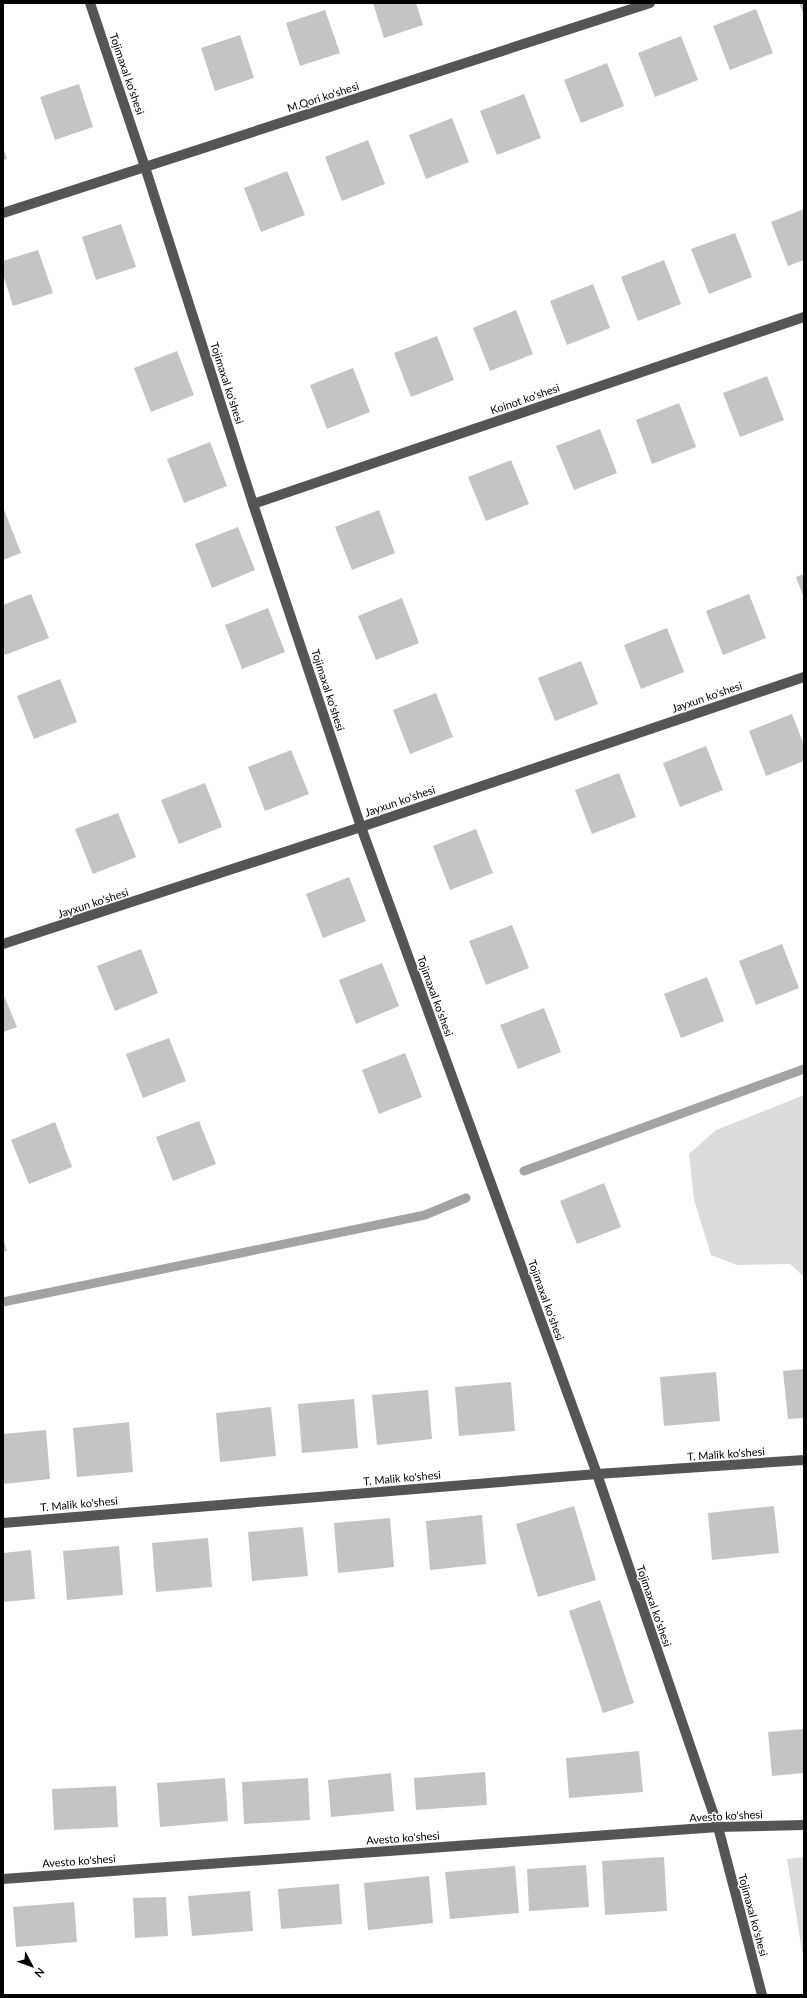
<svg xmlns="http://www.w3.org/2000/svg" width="807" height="1998" viewBox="0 0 807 1998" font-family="Lato,sans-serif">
<rect width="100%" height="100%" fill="#fff"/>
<g fill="#dcdcdc">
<polygon points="804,1095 804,1277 790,1264 737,1265 711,1255 694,1200 689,1154 716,1130"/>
<polygon points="804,1857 804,1963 787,1859"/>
</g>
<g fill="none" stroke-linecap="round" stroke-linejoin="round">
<g stroke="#a3a3a3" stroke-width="9">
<polyline points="524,1171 804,1069"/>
<polyline points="3,1302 425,1215 466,1198"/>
</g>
</g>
<g fill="#c4c4c4">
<polygon points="373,3 416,3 423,25 384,38"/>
<polygon points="799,3 804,3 804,16"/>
<polygon points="756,9 773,53 730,70 713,26"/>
<polygon points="325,10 340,53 300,66 286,23"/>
<polygon points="240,35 254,78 215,91 201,48"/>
<polygon points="681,36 698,80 655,97 638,53"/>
<polygon points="607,63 624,106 581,123 564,80"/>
<polygon points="79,84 93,127 55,140 40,97"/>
<polygon points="524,94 541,138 497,155 480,111"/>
<polygon points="452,118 469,162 426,179 409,135"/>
<polygon points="368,140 385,184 342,201 325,157"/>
<polygon points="3,147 7,159 3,160"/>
<polygon points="287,171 305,215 261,232 244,188"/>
<polygon points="804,209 804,260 788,266 771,222"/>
<polygon points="121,224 136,267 96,280 82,237"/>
<polygon points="735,233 752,277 709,294 691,249"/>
<polygon points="38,250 53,293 13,306 3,274 3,261"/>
<polygon points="664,260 681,304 638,321 621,277"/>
<polygon points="593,284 610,328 567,345 550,301"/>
<polygon points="516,310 533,354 490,371 473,328"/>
<polygon points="437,336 454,380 411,397 394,353"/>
<polygon points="177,351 194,395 151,412 134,368"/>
<polygon points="353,368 370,412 327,429 310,385"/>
<polygon points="767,376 784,420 740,437 723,393"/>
<polygon points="679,403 696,447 652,464 636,420"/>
<polygon points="600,429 617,473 574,490 556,446"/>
<polygon points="210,442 227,486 184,503 167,459"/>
<polygon points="511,460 529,504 486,521 468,477"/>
<polygon points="3,507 21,553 3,560"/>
<polygon points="379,510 395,553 352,570 335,527"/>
<polygon points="238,527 255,570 212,588 195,544"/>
<polygon points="804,574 804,598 796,577"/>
<polygon points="31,594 49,638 5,655 3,650 3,605"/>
<polygon points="749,594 766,638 723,655 706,611"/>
<polygon points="402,598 419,643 376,660 358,616"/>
<polygon points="268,608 285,652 242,669 225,625"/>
<polygon points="667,628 684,672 641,689 624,645"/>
<polygon points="581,661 598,704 555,721 538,678"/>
<polygon points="60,679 77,722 34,739 17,696"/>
<polygon points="436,693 453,737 410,754 393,710"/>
<polygon points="792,714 804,745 804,761 766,776 749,731"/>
<polygon points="706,746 723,790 680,807 663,763"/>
<polygon points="291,750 309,794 265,811 248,767"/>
<polygon points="619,773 636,817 592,834 575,790"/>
<polygon points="205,783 222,827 179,844 161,800"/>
<polygon points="118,813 136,857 93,874 75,829"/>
<polygon points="476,829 493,873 450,890 433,846"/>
<polygon points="349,877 366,921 323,938 306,894"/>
<polygon points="512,925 529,968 486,985 469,941"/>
<polygon points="782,944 799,988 756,1005 739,961"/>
<polygon points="141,949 158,993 115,1011 97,966"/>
<polygon points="382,963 399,1006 356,1024 339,980"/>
<polygon points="707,977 724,1021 681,1038 664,994"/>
<polygon points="3,993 17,1027 3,1032"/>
<polygon points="544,1008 561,1052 518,1069 500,1025"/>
<polygon points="169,1038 186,1081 143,1098 126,1054"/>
<polygon points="405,1053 422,1097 379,1114 362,1070"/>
<polygon points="199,1121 216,1164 173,1181 156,1137"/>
<polygon points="55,1122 72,1167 29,1184 11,1140"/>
<polygon points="604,1183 621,1227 577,1244 560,1201"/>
<polygon points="3,1239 7,1251 3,1252"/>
<polygon points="804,1369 804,1418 788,1419 783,1371"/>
<polygon points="716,1372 720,1421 664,1426 660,1377"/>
<polygon points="511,1382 515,1431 459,1436 455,1387"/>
<polygon points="428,1390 432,1439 377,1445 372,1395"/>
<polygon points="354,1399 358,1448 302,1453 298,1404"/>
<polygon points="271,1407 276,1456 220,1462 216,1413"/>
<polygon points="129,1422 133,1472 77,1477 73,1428"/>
<polygon points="46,1430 50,1479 3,1484 3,1434"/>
<polygon points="574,1506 596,1580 538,1597 516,1524"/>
<polygon points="774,1506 779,1553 712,1560 708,1513"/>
<polygon points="482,1515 486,1564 430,1570 426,1521"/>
<polygon points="390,1518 394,1567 338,1573 334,1523"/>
<polygon points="303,1527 308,1576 252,1581 248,1532"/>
<polygon points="208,1538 212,1587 156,1592 152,1543"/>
<polygon points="119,1546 123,1595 67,1600 63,1551"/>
<polygon points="31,1550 35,1599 3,1602 3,1553"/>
<polygon points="600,1600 634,1703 603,1713 569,1611"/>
<polygon points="804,1729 804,1773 772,1776 768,1732"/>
<polygon points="639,1751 643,1792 569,1798 566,1758"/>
<polygon points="485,1772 487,1805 416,1810 414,1778"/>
<polygon points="391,1773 394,1811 331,1817 328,1780"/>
<polygon points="225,1778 228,1821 160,1827 157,1783"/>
<polygon points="308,1778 310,1820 244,1824 242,1782"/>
<polygon points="116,1786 118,1827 54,1830 52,1789"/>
<polygon points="664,1857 667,1911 605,1915 602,1861"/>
<polygon points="586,1865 589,1907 529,1911 527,1869"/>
<polygon points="515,1866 519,1913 450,1919 445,1872"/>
<polygon points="429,1876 433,1923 368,1930 364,1883"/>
<polygon points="339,1884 342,1924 281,1929 278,1889"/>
<polygon points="250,1891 253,1931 192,1936 188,1896"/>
<polygon points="166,1897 168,1936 135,1938 133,1898"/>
<polygon points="74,1902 77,1942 16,1947 13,1907"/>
</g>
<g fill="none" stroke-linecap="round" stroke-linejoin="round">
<g stroke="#555" stroke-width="10">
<polyline points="90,3 145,167 253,504 361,827 597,1474 718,1827 762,1995"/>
<polyline points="3,213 650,3"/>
<polyline points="253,504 804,317"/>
<polyline points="3,944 361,827 804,677"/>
<polyline points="3,1523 597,1474 804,1460"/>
<polyline points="3,1879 718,1827 804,1825"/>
</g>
</g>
<g text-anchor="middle" stroke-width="3" stroke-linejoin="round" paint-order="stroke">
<g font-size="11" fill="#000" stroke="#fff">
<text transform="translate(127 74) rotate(71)" y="4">Tojimaxal ko'shesi</text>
<text transform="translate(323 97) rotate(-18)" y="4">M.Qori ko'shesi</text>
<text transform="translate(227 383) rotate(72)" y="4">Tojimaxal ko'shesi</text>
<text transform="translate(525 399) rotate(-19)" y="4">Koinot ko'shesi</text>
<text transform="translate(328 690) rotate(72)" y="4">Tojimaxal ko'shesi</text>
<text transform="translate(707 697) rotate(-19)" y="4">Jayxun ko'shesi</text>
<text transform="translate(400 801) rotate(-19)" y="4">Jayxun ko'shesi</text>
<text transform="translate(93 903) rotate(-18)" y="4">Jayxun ko'shesi</text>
<text transform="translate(435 996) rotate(70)" y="4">Tojimaxal ko'shesi</text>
<text transform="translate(546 1300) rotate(70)" y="4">Tojimaxal ko'shesi</text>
<text transform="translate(726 1454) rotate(-4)" y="4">T. Malik ko'shesi</text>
<text transform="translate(402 1478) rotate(-5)" y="4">T. Malik ko'shesi</text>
<text transform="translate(79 1504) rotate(-5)" y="4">T. Malik ko'shesi</text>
<text transform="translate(654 1606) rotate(71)" y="4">Tojimaxal ko'shesi</text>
<text transform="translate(726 1816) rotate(-3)" y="4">Avesto ko'shesi</text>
<text transform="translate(403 1838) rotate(-4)" y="4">Avesto ko'shesi</text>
<text transform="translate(79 1861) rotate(-4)" y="4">Avesto ko'shesi</text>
<text transform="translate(753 1915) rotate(75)" y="4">Tojimaxal ko'shesi</text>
</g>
</g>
<rect width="807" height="1998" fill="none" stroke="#000000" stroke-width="8"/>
<g transform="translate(32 1966) rotate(131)" stroke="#ffffff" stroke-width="3" paint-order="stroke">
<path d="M0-3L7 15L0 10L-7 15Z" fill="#000000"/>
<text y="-6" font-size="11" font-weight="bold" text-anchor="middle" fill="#000000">N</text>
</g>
</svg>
